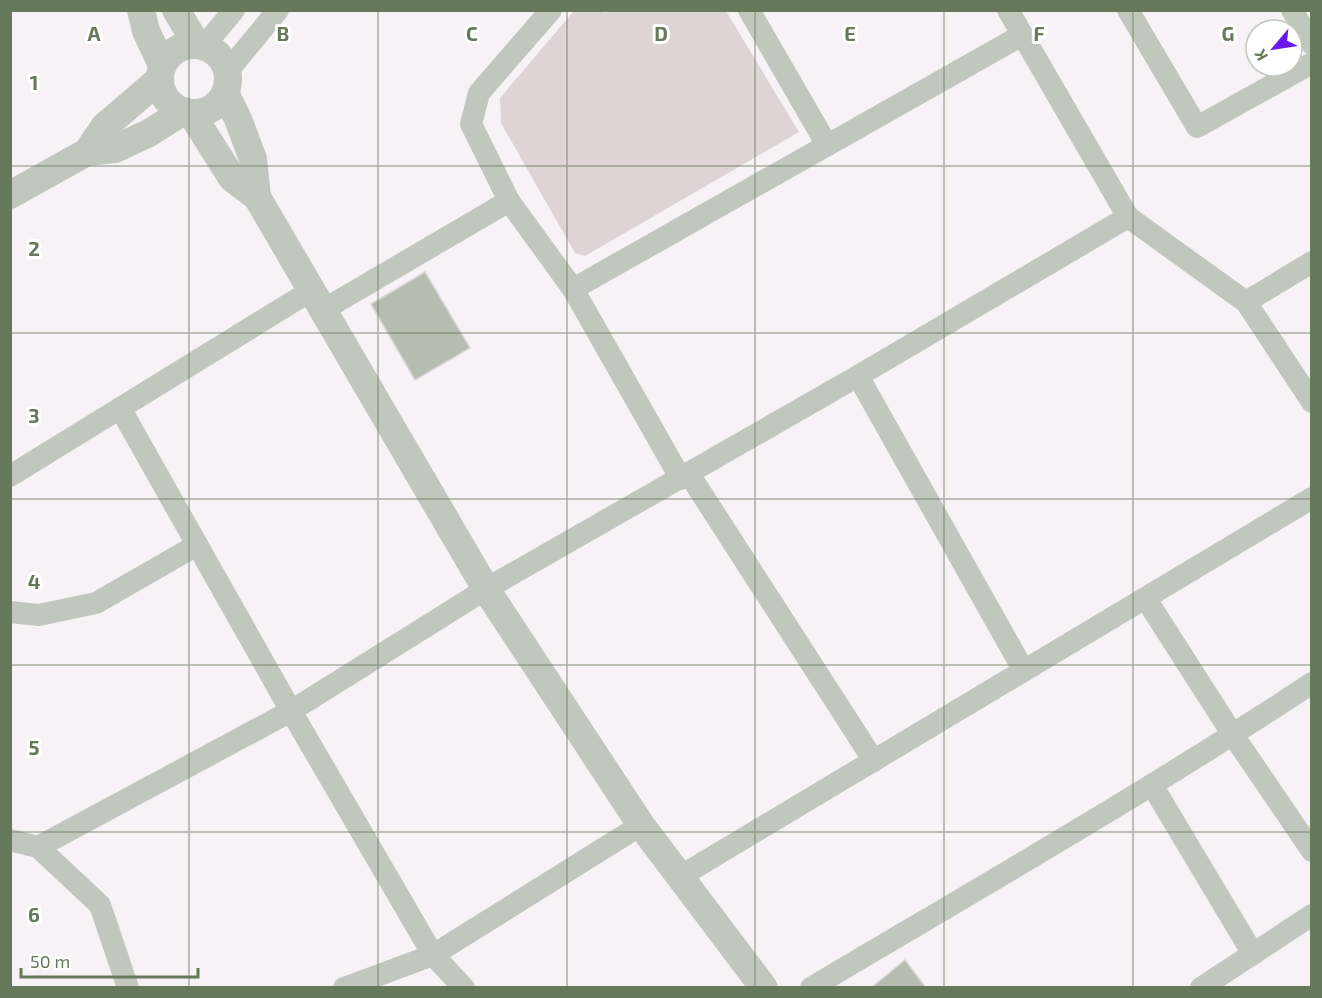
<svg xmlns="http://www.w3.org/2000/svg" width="1322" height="998" viewBox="0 0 1322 998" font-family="'Exo 2',sans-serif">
<rect width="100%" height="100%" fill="#f6f2f6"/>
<polygon fill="#ded3d5" points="608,10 726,11 799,132 585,256 575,253 501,123 500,98 573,12 597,10 606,13"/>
<g fill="#b6bdb0" stroke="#d7d5d7" stroke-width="1.5">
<polygon points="425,272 470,348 415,380 371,304"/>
<polygon points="905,960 926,988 871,988"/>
</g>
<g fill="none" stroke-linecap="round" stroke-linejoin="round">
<g stroke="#c2c7be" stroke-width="22">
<polyline points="551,10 479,93 471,124 509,201 573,289 681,479"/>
<polyline points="749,10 827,145"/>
<polyline points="1008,10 1128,217 1246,302 1312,402"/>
<polyline points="1128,10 1197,127 1312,63"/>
<polyline points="1292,10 1312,44"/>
<polyline points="204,46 234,10"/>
<polyline points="227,72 278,10"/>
<polyline points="573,289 1022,35"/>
<polyline points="1246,302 1312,262"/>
<polyline points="323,310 509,201"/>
<polyline points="858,376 1024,671"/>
<polyline points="120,408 291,711 433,955 464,988"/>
<polyline points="689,474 874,761"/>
<polyline points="10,476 312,290"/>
<polyline points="1146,599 1233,735 1312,851"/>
<polyline points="10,612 39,615 96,603 197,545"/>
<polyline points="1152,785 1253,954"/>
<polyline points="10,840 38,847 100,905 128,988"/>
<polyline points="38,847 291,711 486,589 858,376 1128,217"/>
<polyline points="681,876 1312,498"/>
<polyline points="344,988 433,955 641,825"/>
<path d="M811,988C979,888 1149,791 1312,683"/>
<polyline points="1201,988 1312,915"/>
</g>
<g stroke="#c2c7be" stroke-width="28">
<polyline points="141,10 146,31 162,65"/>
<polyline points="176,10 197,45"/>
<circle cx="194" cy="79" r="34"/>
<polyline points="225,93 238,119 253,159 257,197"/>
<polyline points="191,113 232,178 257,197 486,589 641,825 764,988"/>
<polyline points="87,152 104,127 160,79"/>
<polyline points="10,195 87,152 115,149 149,133 184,111"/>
</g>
</g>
<path fill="none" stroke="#67795b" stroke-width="1.5" stroke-opacity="0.55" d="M189,10V988M378,10V988M567,10V988M755,10V988M944,10V988M1133,10V988M10,166H1312M10,333H1312M10,499H1312M10,665H1312M10,832H1312"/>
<g font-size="20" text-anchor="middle" font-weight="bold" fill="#67795b" stroke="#fff" stroke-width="6" stroke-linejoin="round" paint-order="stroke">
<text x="94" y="41">A</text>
<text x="283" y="41">B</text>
<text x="472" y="41">C</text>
<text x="661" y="41">D</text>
<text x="850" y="41">E</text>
<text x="1039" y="41">F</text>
<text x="1228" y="41">G</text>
<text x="34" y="90">1</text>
<text x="34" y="256">2</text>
<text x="34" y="423">3</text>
<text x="34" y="589">4</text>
<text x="34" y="755">5</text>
<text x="34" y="922">6</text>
</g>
<rect width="1322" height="998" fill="none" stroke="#67795b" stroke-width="24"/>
<g transform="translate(1274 48) rotate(241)"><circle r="28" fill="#ffffff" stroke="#c2c9bd" stroke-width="1.5"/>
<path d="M0-4.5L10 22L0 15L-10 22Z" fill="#6919ef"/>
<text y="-9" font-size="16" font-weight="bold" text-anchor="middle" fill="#67795b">K</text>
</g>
<path d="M21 968v9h177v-9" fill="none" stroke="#67795b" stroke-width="3"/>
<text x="30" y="968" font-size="18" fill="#67795b" stroke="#ffffff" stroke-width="4.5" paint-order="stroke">50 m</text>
</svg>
